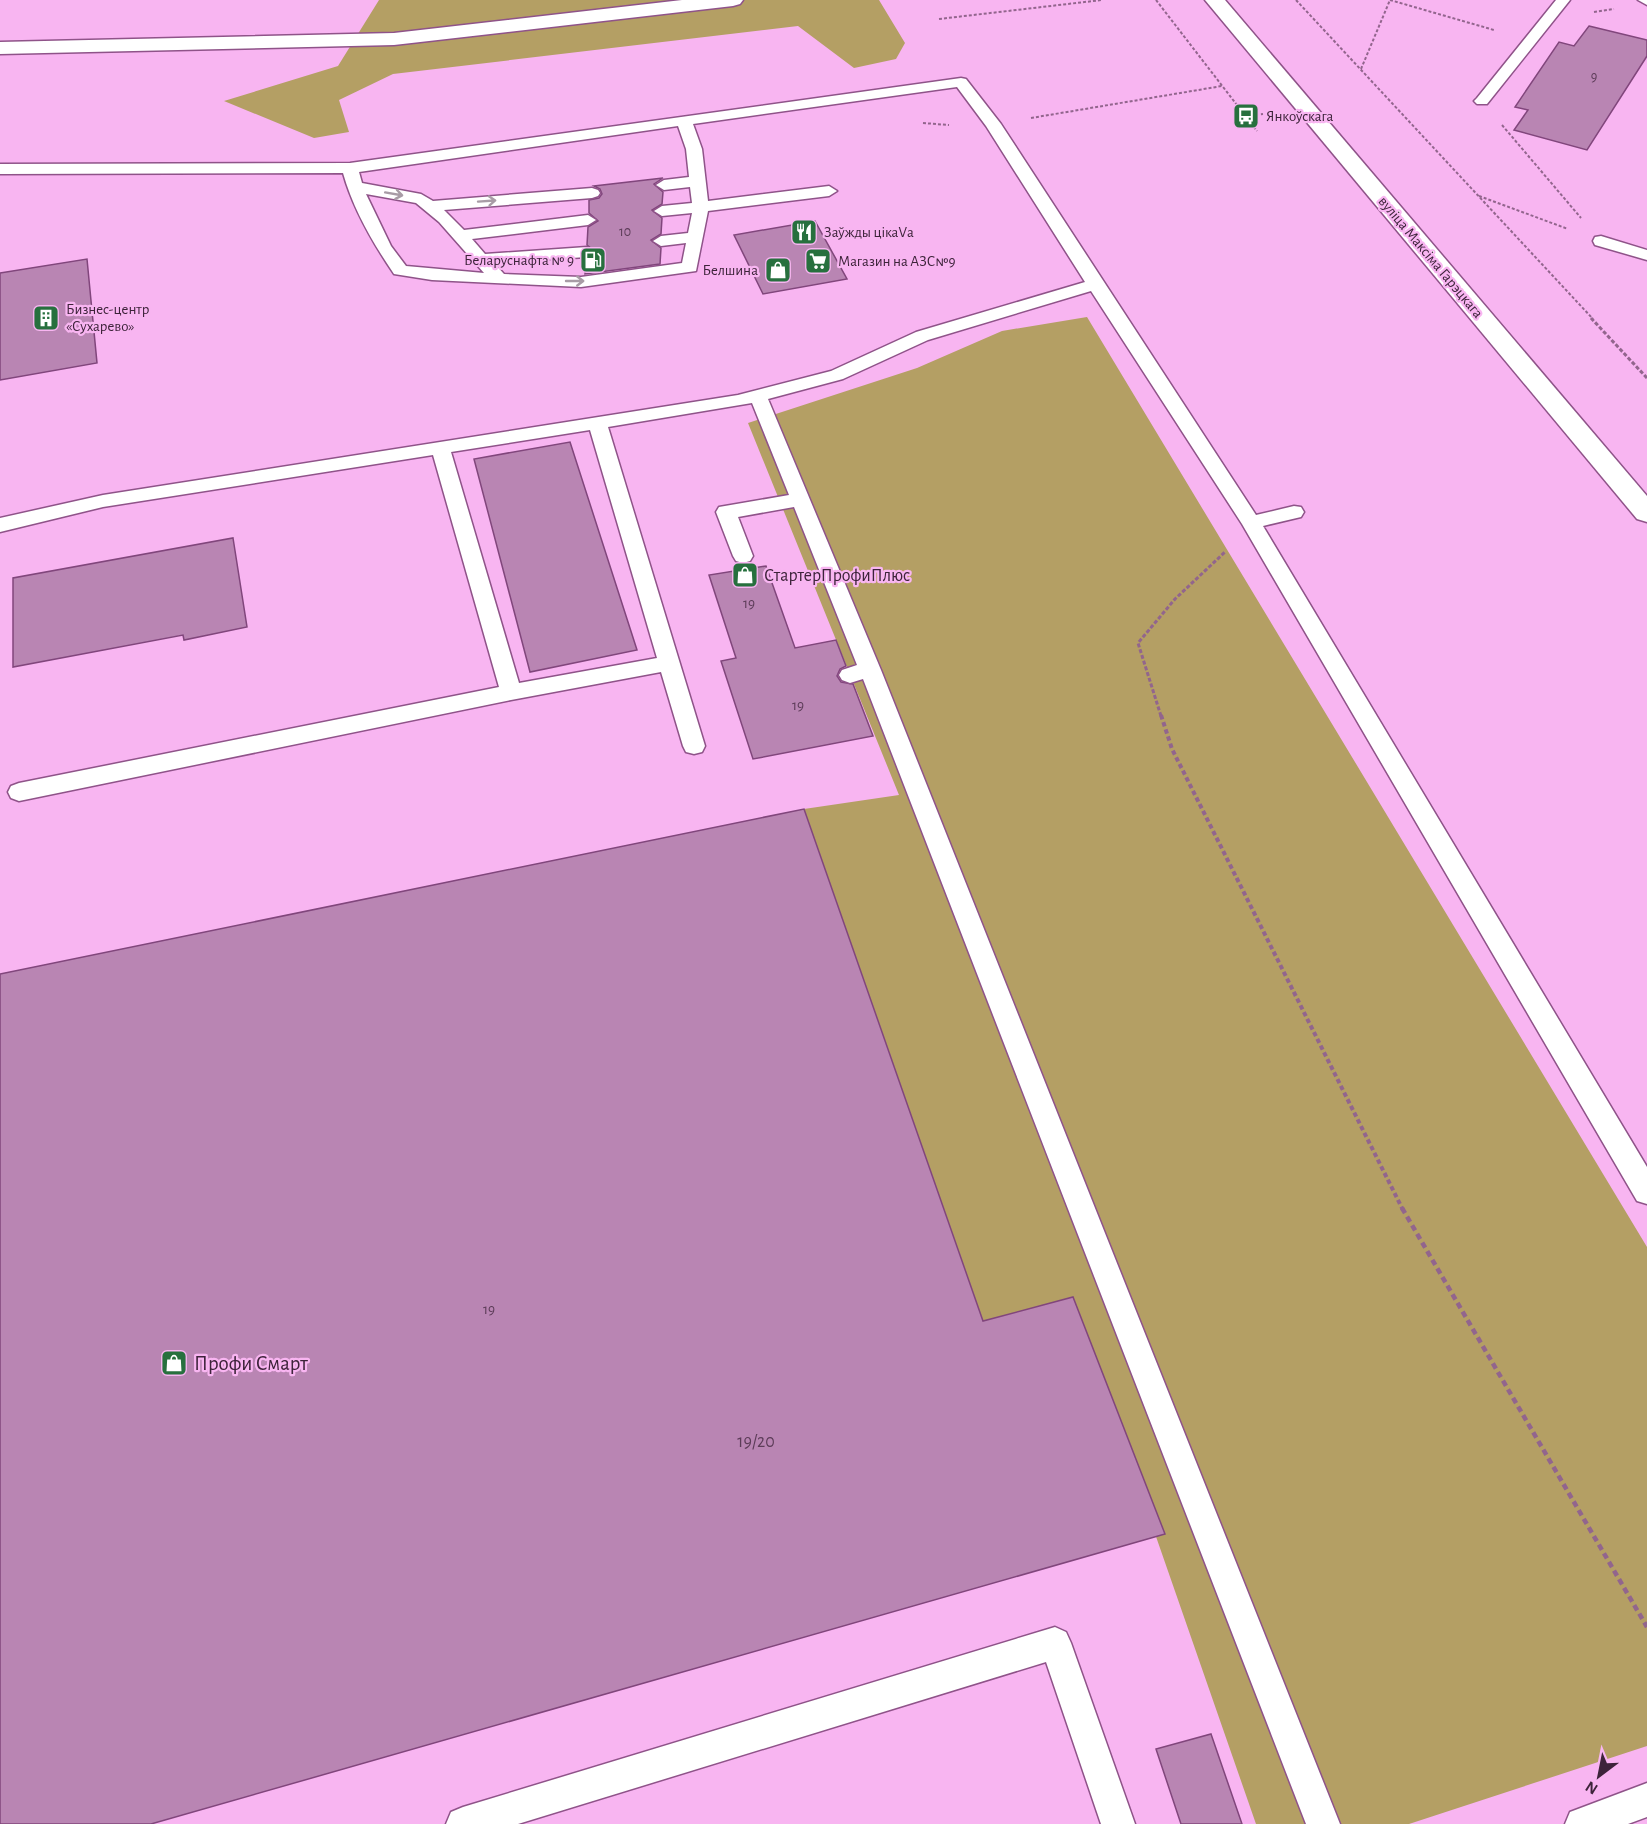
<svg xmlns="http://www.w3.org/2000/svg" width="1647" height="1824" viewBox="0 0 1647 1824" font-family="'Alegreya Sans',sans-serif">
<rect width="100%" height="100%" fill="#f8b5f1"/>
<g fill="#b49f64">
<polygon points="379,0 879,0 905,43 896,59 854,68 798,26 393,74 339,100 349,132 314,138 224,101 338,66"/>
<polygon points="1087,317 1647,1247 1647,1746 1409,1824 1256,1824 1073,1298 983,1321 804,809 899,795 748,423 917,368 1002,331"/>
</g>
<g fill="#b985b3" stroke="#81467c" stroke-width="1.5">
<polygon points="1589,26 1647,40 1647,56 1587,150 1514,130 1528,110 1515,107 1559,42 1574,46"/>
<polygon points="663,178 654,184 663,192 662,204 652,210 662,218 661,234 651,240 661,248 660,264 585,274 587,259 597,253 587,245 588,227 598,221 589,213 589,200 599,198 602,194 600,189 594,186"/>
<polygon points="815,221 847,279 763,294 734,235"/>
<polygon points="87,259 97,363 0,380 0,273"/>
<polygon points="570,442 637,650 530,672 474,459"/>
<polygon points="233,538 247,627 184,640 183,635 13,667 13,578"/>
<polygon points="766,566 795,648 836,640 846,666 840,669 837,676 841,682 853,684 873,736 753,759 721,661 736,658 709,575"/>
<polygon points="804,809 983,1321 1073,1297 1165,1534 151,1824 0,1824 0,974"/>
<polygon points="1211,1734 1242,1824 1181,1824 1156,1749"/>
</g>
<g fill="none" stroke-linecap="round" stroke-linejoin="round">
<defs>
<g id="lane">
<polygon points="1556,0 1570,0 1487,104 1477,104 1474,101 1477,98"/>
<polygon points="1638,0 1647,0 1647,5"/>
<path d="M961,78L966,79L1001,124L1256,515L1294,506L1301,507L1304,512L1301,517L1263,526L1647,1167V1204L1637,1201L1242,524L1091,291L928,340L843,379L768,399L881,670L1340,1824H1306L863,679L850,683L842,680L839,675L842,670L857,665L794,507L738,517L753,556L750,561L743,563L736,561L733,556L716,512L719,507L789,495L752,403L608,427L705,746L702,752L694,754L686,752L683,746L661,672L511,700L19,801L11,798L8,792L11,786L19,783L499,687L433,455L103,507L0,532V518L103,495L738,395L831,371L916,332L1085,282L986,126L957,87L693,124L702,149L708,201L829,186L837,191L829,196L708,211L696,271L581,287L432,280L394,274C373,243 353,209 343,173L0,174V164L350,163ZM678,126L686,149L689,177L664,180L656,185L664,190L690,187L692,203L662,206L654,211L662,216L692,213L688,233L661,236L653,241L661,246L686,243L682,263L581,277L504,274L494,263L587,257L595,252L587,247L485,254L472,239L588,225L596,220L588,215L464,230L444,210L592,198L598,196L600,193L598,190L592,188L433,201L421,194L362,183L359,172ZM366,194L416,203L439,222L484,273L406,266L391,246ZM590,430L657,658L519,683L451,452Z"/>
<polygon points="1601,236 1647,250 1647,260 1595,245 1593,241 1595,237"/>
<polygon points="1055,1627 1066,1632 1071,1643 1135,1824 1101,1824 1046,1662 518,1824 446,1824 451,1812 463,1807"/>
<polygon points="1647,1783 1647,1817 1628,1824 1565,1824 1570,1812"/>
</g>
<g id="secondary">
<polygon points="682,0 743,0 740,4 733,6 394,45 0,54 0,42 394,33"/>
<polygon points="1205,0 1225,0 1647,496 1647,522 1637,519"/>
</g>
</defs>
<use href="#lane" stroke="#8f5389" stroke-width="3"/>
<use href="#secondary" stroke="#8f5389" stroke-width="3"/>
<g stroke="#92658d" stroke-width="2" stroke-dasharray="3 2" stroke-linecap="butt">
<polyline points="1156,0 1257,131"/>
<polyline points="1296,0 1593,319"/>
<polyline points="1390,0 1494,30"/>
<polyline points="1594,12 1614,9"/>
<polyline points="939,19 1102,0"/>
<polyline points="1361,69 1390,0"/>
<polyline points="1246,116 1263,114"/>
<polyline points="1031,118 1222,86"/>
<polyline points="923,123 949,125"/>
<polyline points="1502,125 1581,218"/>
<polyline points="1479,196 1568,229"/>
</g>
<g stroke="#92658d" stroke-width="3" stroke-dasharray="4 2" stroke-linecap="butt">
<polyline points="1591,318 1647,378"/>
<polyline points="1161,716 1138,643 1175,599 1225,552"/>
</g>
<polyline stroke="#92658d" stroke-width="4" stroke-dasharray="4.5 3" stroke-linecap="butt" points="1161,715 1172,749 1403,1210"/>
<polyline stroke="#92658d" stroke-width="4.5" stroke-dasharray="6 4" stroke-linecap="butt" points="1402,1208 1647,1627"/>
<use href="#lane" fill="#fff" fill-rule="evenodd"/>
<use href="#secondary" fill="#fff" fill-rule="evenodd"/>
</g>
<defs><path id="oneway-shaft" d="M-6 0H5M1.5-3L5.5 0L1.5 3" fill="none" stroke-width="1.6" stroke-linecap="round" stroke-linejoin="round" transform="scale(1.5)"/></defs>
<g stroke="#a89ca6">
<use href="#oneway-shaft" transform="translate(394 194) rotate(10)"/>
<use href="#oneway-shaft" transform="translate(487 201) rotate(-4)"/>
<use href="#oneway-shaft" transform="translate(575 281)"/>
</g>
<defs>
<symbol id="bus-square" viewBox="-11 -11 22 22"><rect x="-9" y="-9" width="18" height="18" rx="4" fill="#27703e" stroke="#f8b5f1"/><path d="M-5-6H5V4H4V6H2V4H-2V6H-4V4H-5ZM-3.5-4V0h7V-4ZM-3.5 1.2v1.5H-2V1.2ZM2 1.2v1.5H3.5V1.2Z" fill="#fff"/></symbol>
<symbol id="restaurant-square" viewBox="-11 -11 22 22"><rect x="-9" y="-9" width="18" height="18" rx="4" fill="#27703e" stroke="#f8b5f1"/><path d="M-5-6h1v4h1v-4h1v4h1v-4h1v5L-1.5 .5V6h-2V.5L-5-1ZM5-6V6H3V1.5H1.5Q1.5-4 5-6Z" fill="#fff"/></symbol>
<symbol id="fuel-square" viewBox="-11 -11 22 22"><rect x="-9" y="-9" width="18" height="18" rx="4" fill="#27703e" stroke="#f8b5f1"/><path d="M-5.5-6h7V0h2V4h1.3V-2.5L3-4.5l.8-.8L6-3V5H2.5V1h-1V6h-7ZM-4.2-4.7v3.2H.2V-4.7Z" fill="#fff"/></symbol>
<symbol id="supermarket-square" viewBox="-11 -11 22 22"><rect x="-9" y="-9" width="18" height="18" rx="4" fill="#27703e" stroke="#f8b5f1"/><path d="M-6-5.5h2.5l.6 2H6L4.5 2H-2.5L-4.4-4H-6ZM-1.5 3.2a1.3 1.3 0 1 0 .1 0ZM3 3.2a1.3 1.3 0 1 0 .1 0Z" fill="#fff"/></symbol>
<symbol id="shop-square" viewBox="-11 -11 22 22"><rect x="-9" y="-9" width="18" height="18" rx="4" fill="#27703e" stroke="#f8b5f1"/><path d="M-5-2.5h2.3a2.7 3.5 0 0 1 5.4 0H5L5.5 6h-11ZM-1.5-2.5h3a1.5 2.3 0 0 0-3 0Z" fill="#fff"/></symbol>
<symbol id="building-square" viewBox="-11 -11 22 22"><rect x="-9" y="-9" width="18" height="18" rx="4" fill="#27703e" stroke="#f8b5f1"/><path d="M-4-6H4V6H1V3H-1V6H-4ZM-2.5-4.3h1.7v1.8h-1.7ZM.8-4.3h1.7v1.8H.8ZM-2.5-1h1.7V.8h-1.7ZM.8-1h1.7V.8H.8Z" fill="#fff"/></symbol>
</defs>
<g fill-rule="evenodd">
<use href="#bus-square" x="1231" y="101" width="30" height="30"/>
<use href="#restaurant-square" x="789" y="217" width="30" height="30"/>
<use href="#fuel-square" x="578" y="245" width="30" height="30"/>
<use href="#supermarket-square" x="803" y="246" width="30" height="30"/>
<use href="#shop-square" x="763" y="255" width="30" height="30"/>
<use href="#building-square" x="31" y="303" width="30" height="30"/>
<use href="#shop-square" x="730" y="560" width="30" height="30"/>
<use href="#shop-square" x="159" y="1348" width="30" height="30"/>
</g>
<g text-anchor="middle" stroke-width="4.5" stroke-linejoin="round" paint-order="stroke">
<g font-size="14" fill="#5c3c58">
<text x="1594" y="81">9</text>
<text x="625" y="236">10</text>
</g>
<g font-size="15" fill="#3d233a" stroke="#f8b5f1" text-anchor="start">
<text x="1266" y="121">Янкоўскага</text>
<text x="824" y="237">Заўжды цікаVа</text>
<text x="574" y="265" text-anchor="end">Беларуснафта № 9</text>
<text x="838" y="266">Магазин на АЗС№9</text>
<text x="758" y="275" text-anchor="end">Белшина</text>
<text x="66" y="314">Бизнес-центр<tspan x="66" dy="17">«Сухарево»</tspan></text>
</g>
<g font-size="15" fill="#3d233a" stroke="#f8b5f1">
<text transform="translate(1431 257) rotate(50)" y="5">вуліца Максіма Гарэцкага</text>
</g>
<g font-size="15" fill="#5c3c58">
<text x="749" y="608">19</text>
<text x="798" y="710">19</text>
<text x="489" y="1314">19</text>
</g>
<g font-size="18" fill="#3d233a" stroke="#f8b5f1" text-anchor="start">
<text x="764" y="581">СтартерПрофиПлюс</text>
</g>
<g font-size="18" fill="#5c3c58">
<text x="756" y="1447">19/20</text>
</g>
<g font-size="21" fill="#3d233a" stroke="#f8b5f1" text-anchor="start">
<text x="194" y="1370">Профи Смарт</text>
</g>
</g>
<g transform="translate(1599 1776) rotate(212)" stroke="#f8b5f1" stroke-width="4.5" paint-order="stroke">
<path d="M0-4.5L10 22L0 15L-10 22Z" fill="#3d233a"/>
<text y="-9" font-size="16" font-weight="bold" text-anchor="middle" fill="#3d233a">N</text>
</g>
</svg>
